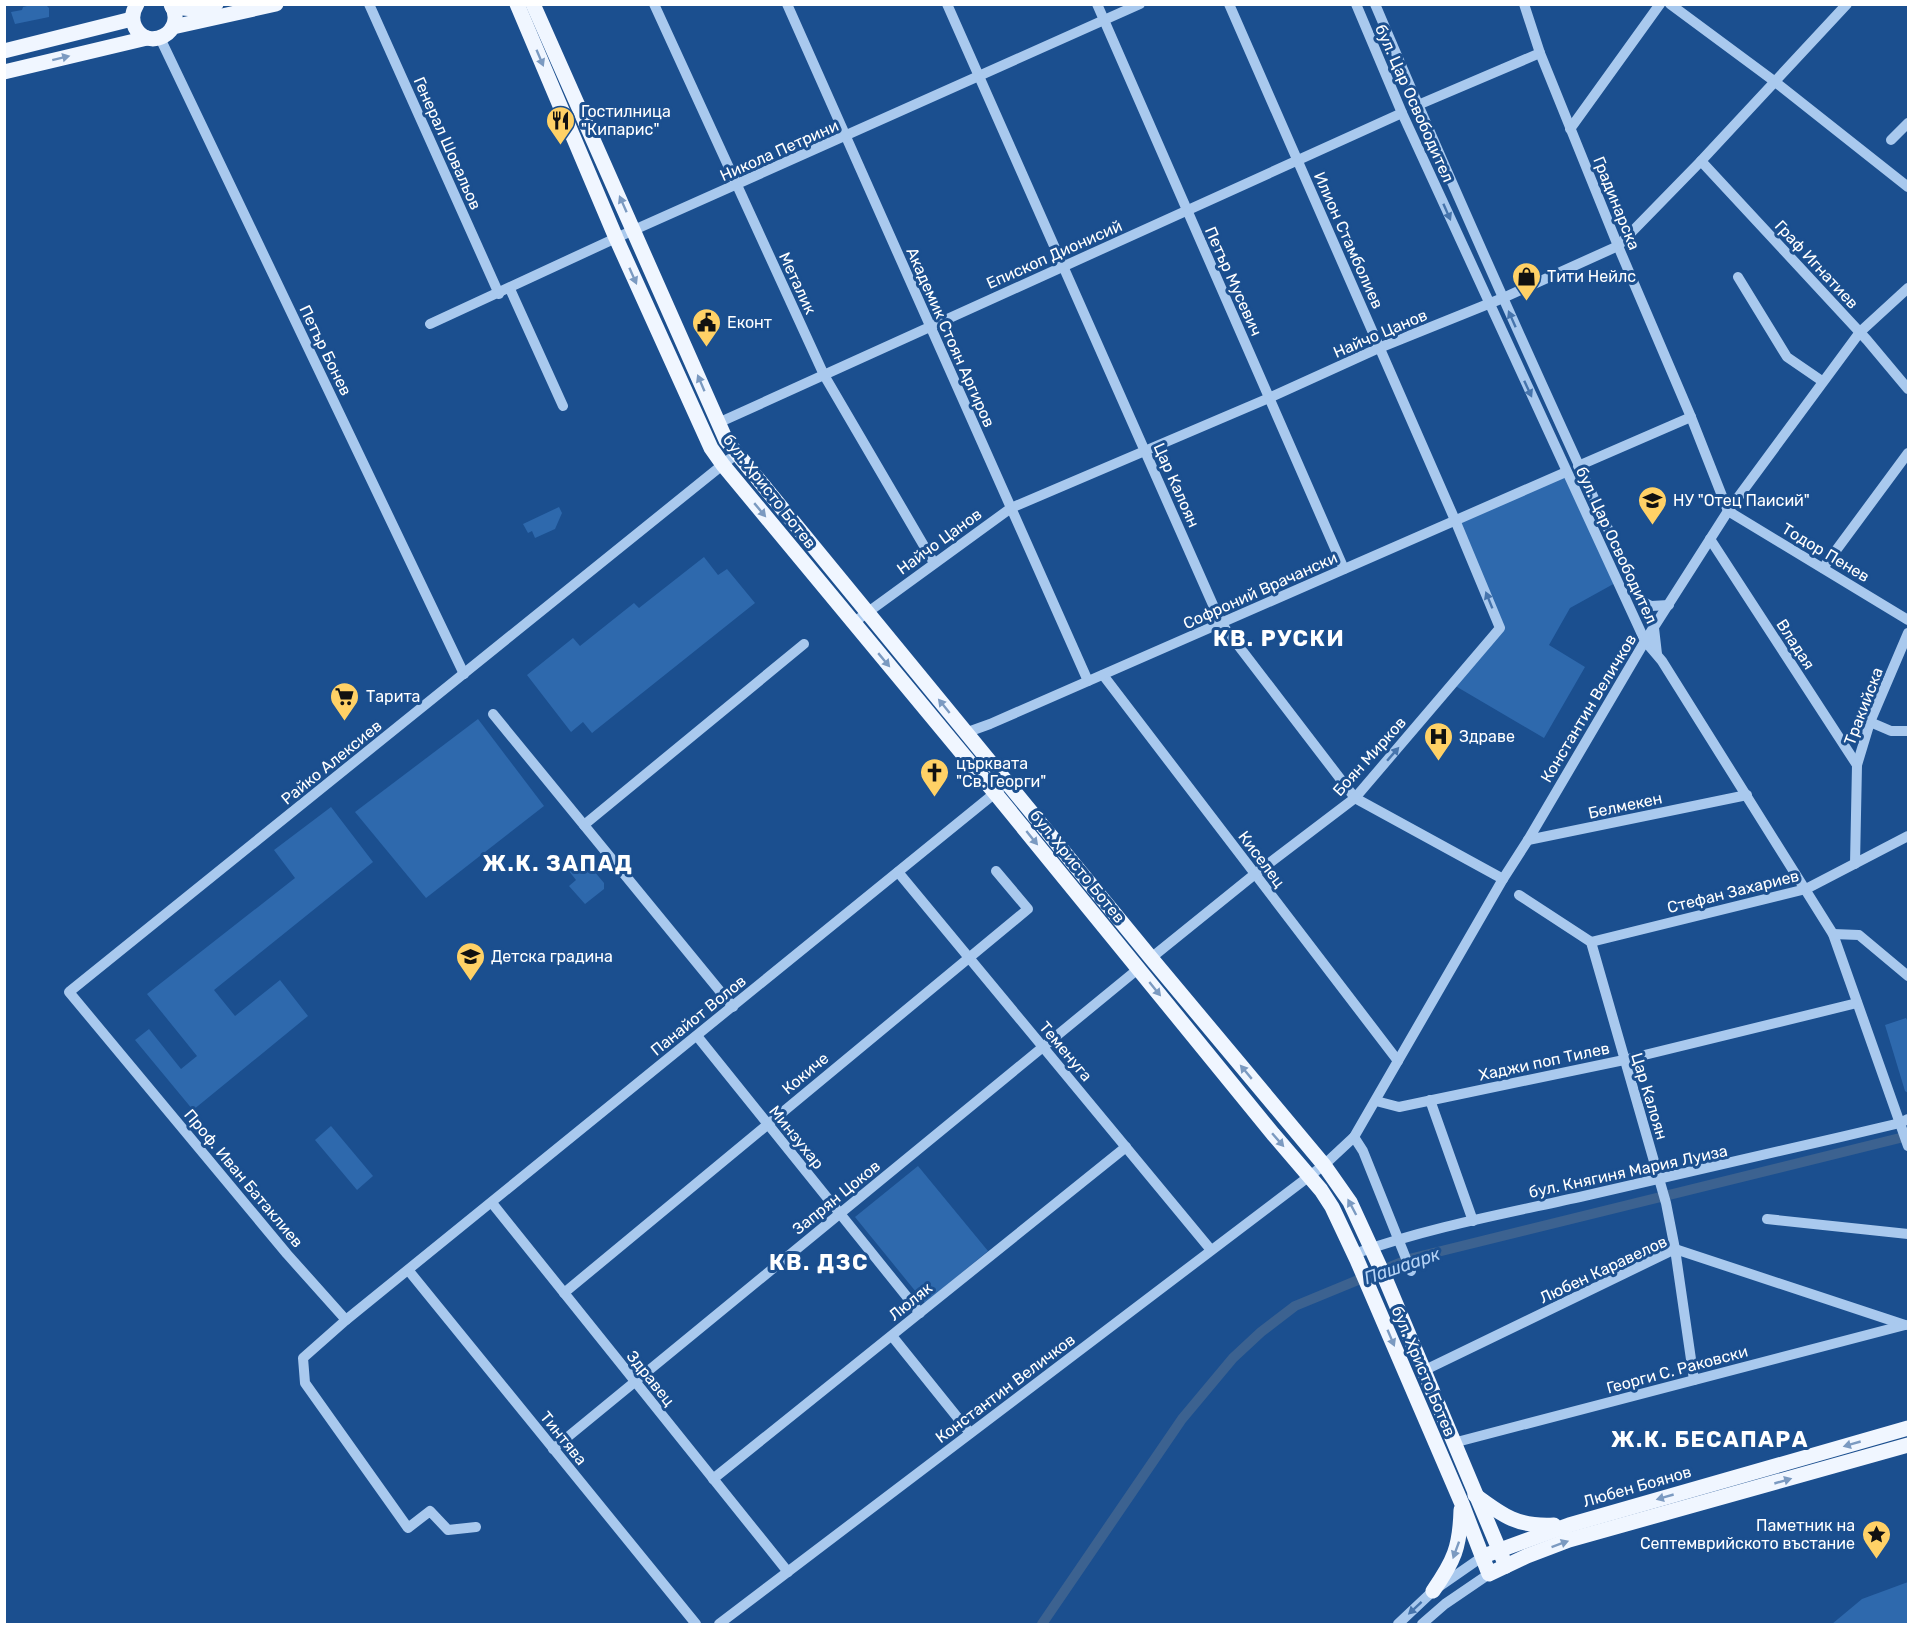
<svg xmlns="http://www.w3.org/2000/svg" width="1913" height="1629" viewBox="0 0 1913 1629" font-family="Rubik,sans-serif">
<rect width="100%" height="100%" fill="#1b4f8f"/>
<g fill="#2e69ad">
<polygon points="35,4 46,5 49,8 49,17 15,24 11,12 22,10 23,7"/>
<polygon points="1566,472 1617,582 1570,608 1549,645 1585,667 1544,738 1452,684 1500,628 1455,520"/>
<polygon points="559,507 562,513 555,529 535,538 532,531 528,533 523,524"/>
<polygon points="704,557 718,575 727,569 755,603 592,733 583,722 571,732 527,675 573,638 580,646 634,603 639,608"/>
<polygon points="478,719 544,806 426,898 355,812"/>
<polygon points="331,807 373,862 214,990 235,1016 280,980 308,1016 193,1110 135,1040 149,1029 181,1069 197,1056 147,994 295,878 274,850"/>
<polygon points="584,859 604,883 604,889 585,904 569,886 576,880 569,871"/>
<polygon points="1906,1018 1908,1022 1908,1093 1905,1091 1885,1025"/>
<polygon points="331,1126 373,1176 357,1190 315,1140"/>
<polygon points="918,1166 988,1251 925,1303 855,1217"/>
<polygon points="1908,1582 1908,1624 1832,1624 1862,1599"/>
</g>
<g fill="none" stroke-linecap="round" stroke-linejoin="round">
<polyline stroke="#3c6290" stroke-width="10" points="1042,1624 1182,1419 1233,1358 1261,1332 1295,1306 1409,1259 1908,1136"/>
<g stroke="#a9c9ee" stroke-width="10">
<polyline points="369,4 499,294"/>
<polyline points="654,4 824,375 934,563"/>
<polyline points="787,4 1088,681"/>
<polyline points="947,4 1221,623 1355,798 1503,879"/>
<polyline points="1097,4 1344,569"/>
<polyline points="1356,4 1402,113 1645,641 1662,661 1833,934 1908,1146"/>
<path d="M1375,4C1464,214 1558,422 1654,628L1657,654"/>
<polyline points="1524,4 1540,53 1618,246 1691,417 1728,511 1908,620"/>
<polyline points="1670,4 1774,81 1908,187"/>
<polyline points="160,38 464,674"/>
<polyline points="1418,105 1540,53"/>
<polyline points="1570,129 1660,4"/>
<polyline points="1891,140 1908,123"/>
<polyline points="1701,161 1867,340 1908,389"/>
<polyline points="1738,277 1787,357 1822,381"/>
<polyline points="510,289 563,406"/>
<polyline points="430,324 616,238 1140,4"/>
<polyline points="718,423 1402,113"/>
<polyline points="1578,466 1691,417"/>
<polyline points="1710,539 1857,765"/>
<polyline points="1823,568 1908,453"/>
<polyline points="1642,601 1651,606 1669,605"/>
<polyline points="853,623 1011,508 1269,398 1379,348 1503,298 1618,246 1701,161 1847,4"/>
<polyline points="1103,675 1398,1061"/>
<polyline points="493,714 733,1007"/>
<polyline points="1870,722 1891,731 1908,731"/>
<polyline points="965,733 990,724 1566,472"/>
<polyline points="584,825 804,644"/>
<polyline points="1528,840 1747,795"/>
<polyline points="1855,864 1857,765 1870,722 1908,633"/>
<polyline points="898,872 1211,1250"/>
<polyline points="1519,895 1591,942 1666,1203 1675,1249 1694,1380"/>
<polyline points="1833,934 1859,935 1908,976"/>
<polyline points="1591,942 1806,889 1908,836"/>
<polyline points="1151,958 1255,874 1355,798 1500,628 1455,520 1229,4"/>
<polyline points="697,1036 920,1313"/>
<polyline points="1430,1100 1473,1221"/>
<polyline points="1376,1101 1399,1107 1624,1060 1857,1003"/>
<polyline points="1354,1137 1363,1151 1411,1271"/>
<polyline points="492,1203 788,1572"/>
<polyline points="1767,1219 1908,1234"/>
<path d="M1354,1254C1429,1227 1508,1213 1584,1196C1690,1172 1795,1148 1900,1123L1908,1119"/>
<polyline points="409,1271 696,1624"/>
<polyline points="564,1293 1028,909 996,871"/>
<polyline points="346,1320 287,1254 69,992 736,454"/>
<polyline points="892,1336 970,1433"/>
<polyline points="1423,1371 1675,1249 1905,1325"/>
<polyline points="1453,1443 1905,1325"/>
<polyline points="553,1449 1138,969"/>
<polyline points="713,1479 1126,1147"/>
<polyline points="476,1527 448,1530 430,1511 408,1528 305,1383 303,1358 346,1320 1000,789"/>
<polyline points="719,1624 1324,1165 1354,1137 1503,879 1528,840 1645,641 1728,511 1860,332 1908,288"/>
<polyline points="1398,1624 1433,1591 1482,1557"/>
<polyline points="1422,1624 1445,1604 1489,1574"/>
</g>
<g stroke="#f0f6ff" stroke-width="15">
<path d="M137,4C132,12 131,19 135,27C147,53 188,32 171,4"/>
<polyline points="517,4 616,238 711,448 723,465 995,793 1273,1134 1321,1190 1332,1207 1357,1260 1462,1504 1489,1574 1527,1556 1569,1540 1908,1445"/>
<polyline points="533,4 726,440 1151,958 1324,1165 1350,1202 1385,1278 1506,1566"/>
<polyline points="172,7 194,9 216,4"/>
<polyline points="173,27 276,4"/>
<polyline points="4,51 132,19"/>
<polyline points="4,72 147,38"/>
<path d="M1475,1495C1503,1516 1518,1527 1554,1525"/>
<polyline points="1489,1554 1569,1525 1908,1428"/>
<path d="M1433,1591C1454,1561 1460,1547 1461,1510"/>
</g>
</g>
<defs><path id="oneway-solid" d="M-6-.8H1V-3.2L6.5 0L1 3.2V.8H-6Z" transform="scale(1.5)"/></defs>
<g fill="#7b9ac1">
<use href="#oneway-solid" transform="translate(61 58) rotate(-14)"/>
<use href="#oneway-solid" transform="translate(540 58) rotate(67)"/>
<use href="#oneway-solid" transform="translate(623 204) rotate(-114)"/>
<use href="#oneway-solid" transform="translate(633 276) rotate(66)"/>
<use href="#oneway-solid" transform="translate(701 383) rotate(-113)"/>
<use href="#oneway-solid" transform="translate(760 510) rotate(50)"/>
<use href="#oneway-solid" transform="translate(884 660) rotate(50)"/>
<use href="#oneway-solid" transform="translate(944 706) rotate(-129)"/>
<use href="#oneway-solid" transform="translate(1032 838) rotate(51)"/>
<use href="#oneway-solid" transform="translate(1155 989) rotate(51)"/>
<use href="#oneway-solid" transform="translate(1246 1072) rotate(-130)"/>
<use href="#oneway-solid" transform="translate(1278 1140) rotate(49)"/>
<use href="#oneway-solid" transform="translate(1352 1207) rotate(-118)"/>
<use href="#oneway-solid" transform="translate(1391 1338) rotate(67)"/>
<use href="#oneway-solid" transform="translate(1852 1444) rotate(164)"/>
<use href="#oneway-solid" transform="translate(1783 1481) rotate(-16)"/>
<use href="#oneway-solid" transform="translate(1665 1497) rotate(164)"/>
<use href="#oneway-solid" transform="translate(1560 1544) rotate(-20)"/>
<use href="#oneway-solid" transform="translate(1456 1550) rotate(110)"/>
</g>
<g fill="#4674ac">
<use href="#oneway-solid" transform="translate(1447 212) rotate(66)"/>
<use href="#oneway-solid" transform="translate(1512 319) rotate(-114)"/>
<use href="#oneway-solid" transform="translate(1528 389) rotate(65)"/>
<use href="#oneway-solid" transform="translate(1489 600) rotate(-112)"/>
<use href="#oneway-solid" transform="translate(1393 754) rotate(-49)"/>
<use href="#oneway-solid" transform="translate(1415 1608) rotate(137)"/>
</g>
<defs>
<symbol id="restaurant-pin" viewBox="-11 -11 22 30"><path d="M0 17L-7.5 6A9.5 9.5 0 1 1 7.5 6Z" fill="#ffd166" stroke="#1b4f8f"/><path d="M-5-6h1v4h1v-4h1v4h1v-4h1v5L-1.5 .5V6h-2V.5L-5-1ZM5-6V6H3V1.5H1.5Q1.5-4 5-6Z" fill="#111"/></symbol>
<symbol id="shop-pin" viewBox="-11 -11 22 30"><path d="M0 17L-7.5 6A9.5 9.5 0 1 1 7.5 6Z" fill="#ffd166" stroke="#1b4f8f"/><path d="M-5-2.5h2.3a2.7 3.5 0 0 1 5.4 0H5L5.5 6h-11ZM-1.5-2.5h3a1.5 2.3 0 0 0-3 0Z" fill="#111"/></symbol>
<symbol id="civic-pin" viewBox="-11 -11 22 30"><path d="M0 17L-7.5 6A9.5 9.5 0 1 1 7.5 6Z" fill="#ffd166" stroke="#1b4f8f"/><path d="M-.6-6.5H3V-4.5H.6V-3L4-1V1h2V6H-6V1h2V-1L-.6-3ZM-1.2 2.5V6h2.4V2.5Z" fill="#111"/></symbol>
<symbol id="school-pin" viewBox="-11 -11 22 30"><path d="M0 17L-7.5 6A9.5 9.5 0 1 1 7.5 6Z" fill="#ffd166" stroke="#1b4f8f"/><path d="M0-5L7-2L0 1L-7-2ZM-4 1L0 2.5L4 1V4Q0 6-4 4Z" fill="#111"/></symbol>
<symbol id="supermarket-pin" viewBox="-11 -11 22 30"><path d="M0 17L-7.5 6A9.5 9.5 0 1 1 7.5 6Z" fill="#ffd166" stroke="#1b4f8f"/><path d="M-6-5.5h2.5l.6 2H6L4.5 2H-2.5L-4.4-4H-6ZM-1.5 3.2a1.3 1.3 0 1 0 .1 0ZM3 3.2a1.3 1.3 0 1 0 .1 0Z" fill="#111"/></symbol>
<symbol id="hospital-pin" viewBox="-11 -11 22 30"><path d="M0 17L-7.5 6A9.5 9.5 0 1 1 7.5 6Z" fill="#ffd166" stroke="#1b4f8f"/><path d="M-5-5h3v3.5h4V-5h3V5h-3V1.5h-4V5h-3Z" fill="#111"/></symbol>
<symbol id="church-pin" viewBox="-11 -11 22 30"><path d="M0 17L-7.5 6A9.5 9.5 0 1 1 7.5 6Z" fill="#ffd166" stroke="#1b4f8f"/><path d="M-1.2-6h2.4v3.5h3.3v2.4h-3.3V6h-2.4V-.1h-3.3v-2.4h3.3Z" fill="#111"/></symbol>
<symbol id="sight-pin" viewBox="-11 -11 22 30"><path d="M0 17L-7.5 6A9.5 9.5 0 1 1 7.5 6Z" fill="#ffd166" stroke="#1b4f8f"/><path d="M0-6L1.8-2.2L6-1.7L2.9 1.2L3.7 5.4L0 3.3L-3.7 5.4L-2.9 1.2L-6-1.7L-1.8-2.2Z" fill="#111"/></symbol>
</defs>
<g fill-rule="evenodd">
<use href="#restaurant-pin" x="544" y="104" width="33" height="45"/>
<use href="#shop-pin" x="1510" y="260" width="33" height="45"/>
<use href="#civic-pin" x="690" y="306" width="33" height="45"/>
<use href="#school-pin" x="1636" y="484" width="33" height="45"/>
<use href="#supermarket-pin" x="328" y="680" width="33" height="45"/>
<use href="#hospital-pin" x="1422" y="720" width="33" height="45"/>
<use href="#church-pin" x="918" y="756" width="33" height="45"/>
<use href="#school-pin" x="454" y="940" width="33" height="45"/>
<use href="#sight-pin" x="1860" y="1518" width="33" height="45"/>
</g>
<g text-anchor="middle" stroke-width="6" stroke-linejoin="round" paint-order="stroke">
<g font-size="16" fill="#fff" stroke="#1b4f8f">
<text transform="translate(1415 103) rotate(66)" y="6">бул. Цар Освободител</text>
<text transform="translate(448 143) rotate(66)" y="6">Генерал Шовальов</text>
<text transform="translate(779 150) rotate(-24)" y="6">Никола Петрини</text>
<text transform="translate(1617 203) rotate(68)" y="6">Градинарска</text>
<text transform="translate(1349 240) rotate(66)" y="6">Илион Стамболиев</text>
<text transform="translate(1054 254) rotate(-24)" y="6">Епископ Дионисий</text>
<text transform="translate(1817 264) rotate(47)" y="6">Граф Игнатиев</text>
<text transform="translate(1234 281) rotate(66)" y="6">Петър Мусевич</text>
<text transform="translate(798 283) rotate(65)" y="6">Металик</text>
<text transform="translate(1380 333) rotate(-23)" y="6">Найчо Цанов</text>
<text transform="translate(951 337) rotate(66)" y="6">Академик Стоян Аргиров</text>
<text transform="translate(326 350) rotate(64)" y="6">Петър Бонев</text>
<text transform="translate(1177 485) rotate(66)" y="6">Цар Калоян</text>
<text transform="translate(770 491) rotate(52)" y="6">бул. Христо Ботев</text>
<text transform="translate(939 541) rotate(-36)" y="6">Найчо Цанов</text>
<text transform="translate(1617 545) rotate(65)" y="6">бул. Цар Освободител</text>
<text transform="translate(1826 552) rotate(31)" y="6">Тодор Пенев</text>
<text transform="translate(1260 590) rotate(-24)" y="6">Софроний Врачански</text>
<text transform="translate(1796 644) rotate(57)" y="6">Владая</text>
<text transform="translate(1863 706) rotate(-69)" y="6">Тракийска</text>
<text transform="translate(1588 708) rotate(-59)" y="6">Константин Величков</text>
<text transform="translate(1369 756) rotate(-48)" y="6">Боян Мирков</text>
<text transform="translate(331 762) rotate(-39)" y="6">Райко Алексиев</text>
<text transform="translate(1625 805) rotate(-12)" y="6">Белмекен</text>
<text transform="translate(1262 859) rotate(53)" y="6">Киселец</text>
<text transform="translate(1078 866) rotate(51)" y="6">бул. Христо Ботев</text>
<text transform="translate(1733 891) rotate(-14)" y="6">Стефан Захариев</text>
<text transform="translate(698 1015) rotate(-39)" y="6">Панайот Волов</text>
<text transform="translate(1066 1051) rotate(50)" y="6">Теменуга</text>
<text transform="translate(1544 1061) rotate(-12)" y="6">Хаджи поп Тилев</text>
<text transform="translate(805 1073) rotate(-40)" y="6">Кокиче</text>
<text transform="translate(1650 1096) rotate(73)" y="6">Цар Калоян</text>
<text transform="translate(797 1137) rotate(51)" y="6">Минзухар</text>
<text transform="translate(1628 1171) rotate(-12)" y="6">бул. Княгиня Мария Луиза</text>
<text transform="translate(244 1178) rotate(50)" y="6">Проф. Иван Батаклиев</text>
<text transform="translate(836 1197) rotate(-39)" y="6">Запрян Цоков</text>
<text transform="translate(1603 1269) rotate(-25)" y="6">Любен Каравелов</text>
<text transform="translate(910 1301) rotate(-39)" y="6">Люляк</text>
<text transform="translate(1677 1369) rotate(-15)" y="6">Георги С. Раковски</text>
<text transform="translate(1424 1371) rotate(67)" y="6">бул. Христо Ботев</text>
<text transform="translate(651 1378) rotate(51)" y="6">Здравец</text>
<text transform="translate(1005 1388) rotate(-37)" y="6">Константин Величков</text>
<text transform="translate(564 1438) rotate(51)" y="6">Тинтява</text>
<text transform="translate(1637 1486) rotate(-16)" y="6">Любен Боянов</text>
</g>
<g font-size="16" fill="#fff" stroke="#1b4f8f" text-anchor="start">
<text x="581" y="117">Гостилница<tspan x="581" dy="18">"Кипарис"</tspan></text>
<text x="1547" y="282">Тити Нейлс</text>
<text x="727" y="328">Еконт</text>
<text x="1673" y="506">НУ "Отец Паисий"</text>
<text x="366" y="702">Тарита</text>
<text x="1459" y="742">Здраве</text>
<text x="956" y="769">църквата<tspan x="956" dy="18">"Св. Георги"</tspan></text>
<text x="491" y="962">Детска градина</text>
<text x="1855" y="1531" text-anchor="end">Паметник на<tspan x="1855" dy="18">Септемврийското въстание</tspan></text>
</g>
<g font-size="18" font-style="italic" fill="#b5d3f5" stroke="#1b4f8f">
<text transform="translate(1402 1266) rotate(-19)" y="6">Пашаарк</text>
</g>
<g font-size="22" font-weight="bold" letter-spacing="1.5" fill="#fff" stroke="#1b4f8f">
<text x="1279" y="646">КВ. РУСКИ</text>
<text x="558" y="871">Ж.К. ЗАПАД</text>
<text x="819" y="1270">КВ. ДЗС</text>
<text x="1710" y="1447">Ж.К. БЕСАПАРА</text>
</g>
</g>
<rect width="1913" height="1629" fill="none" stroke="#ffffff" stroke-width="12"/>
</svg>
